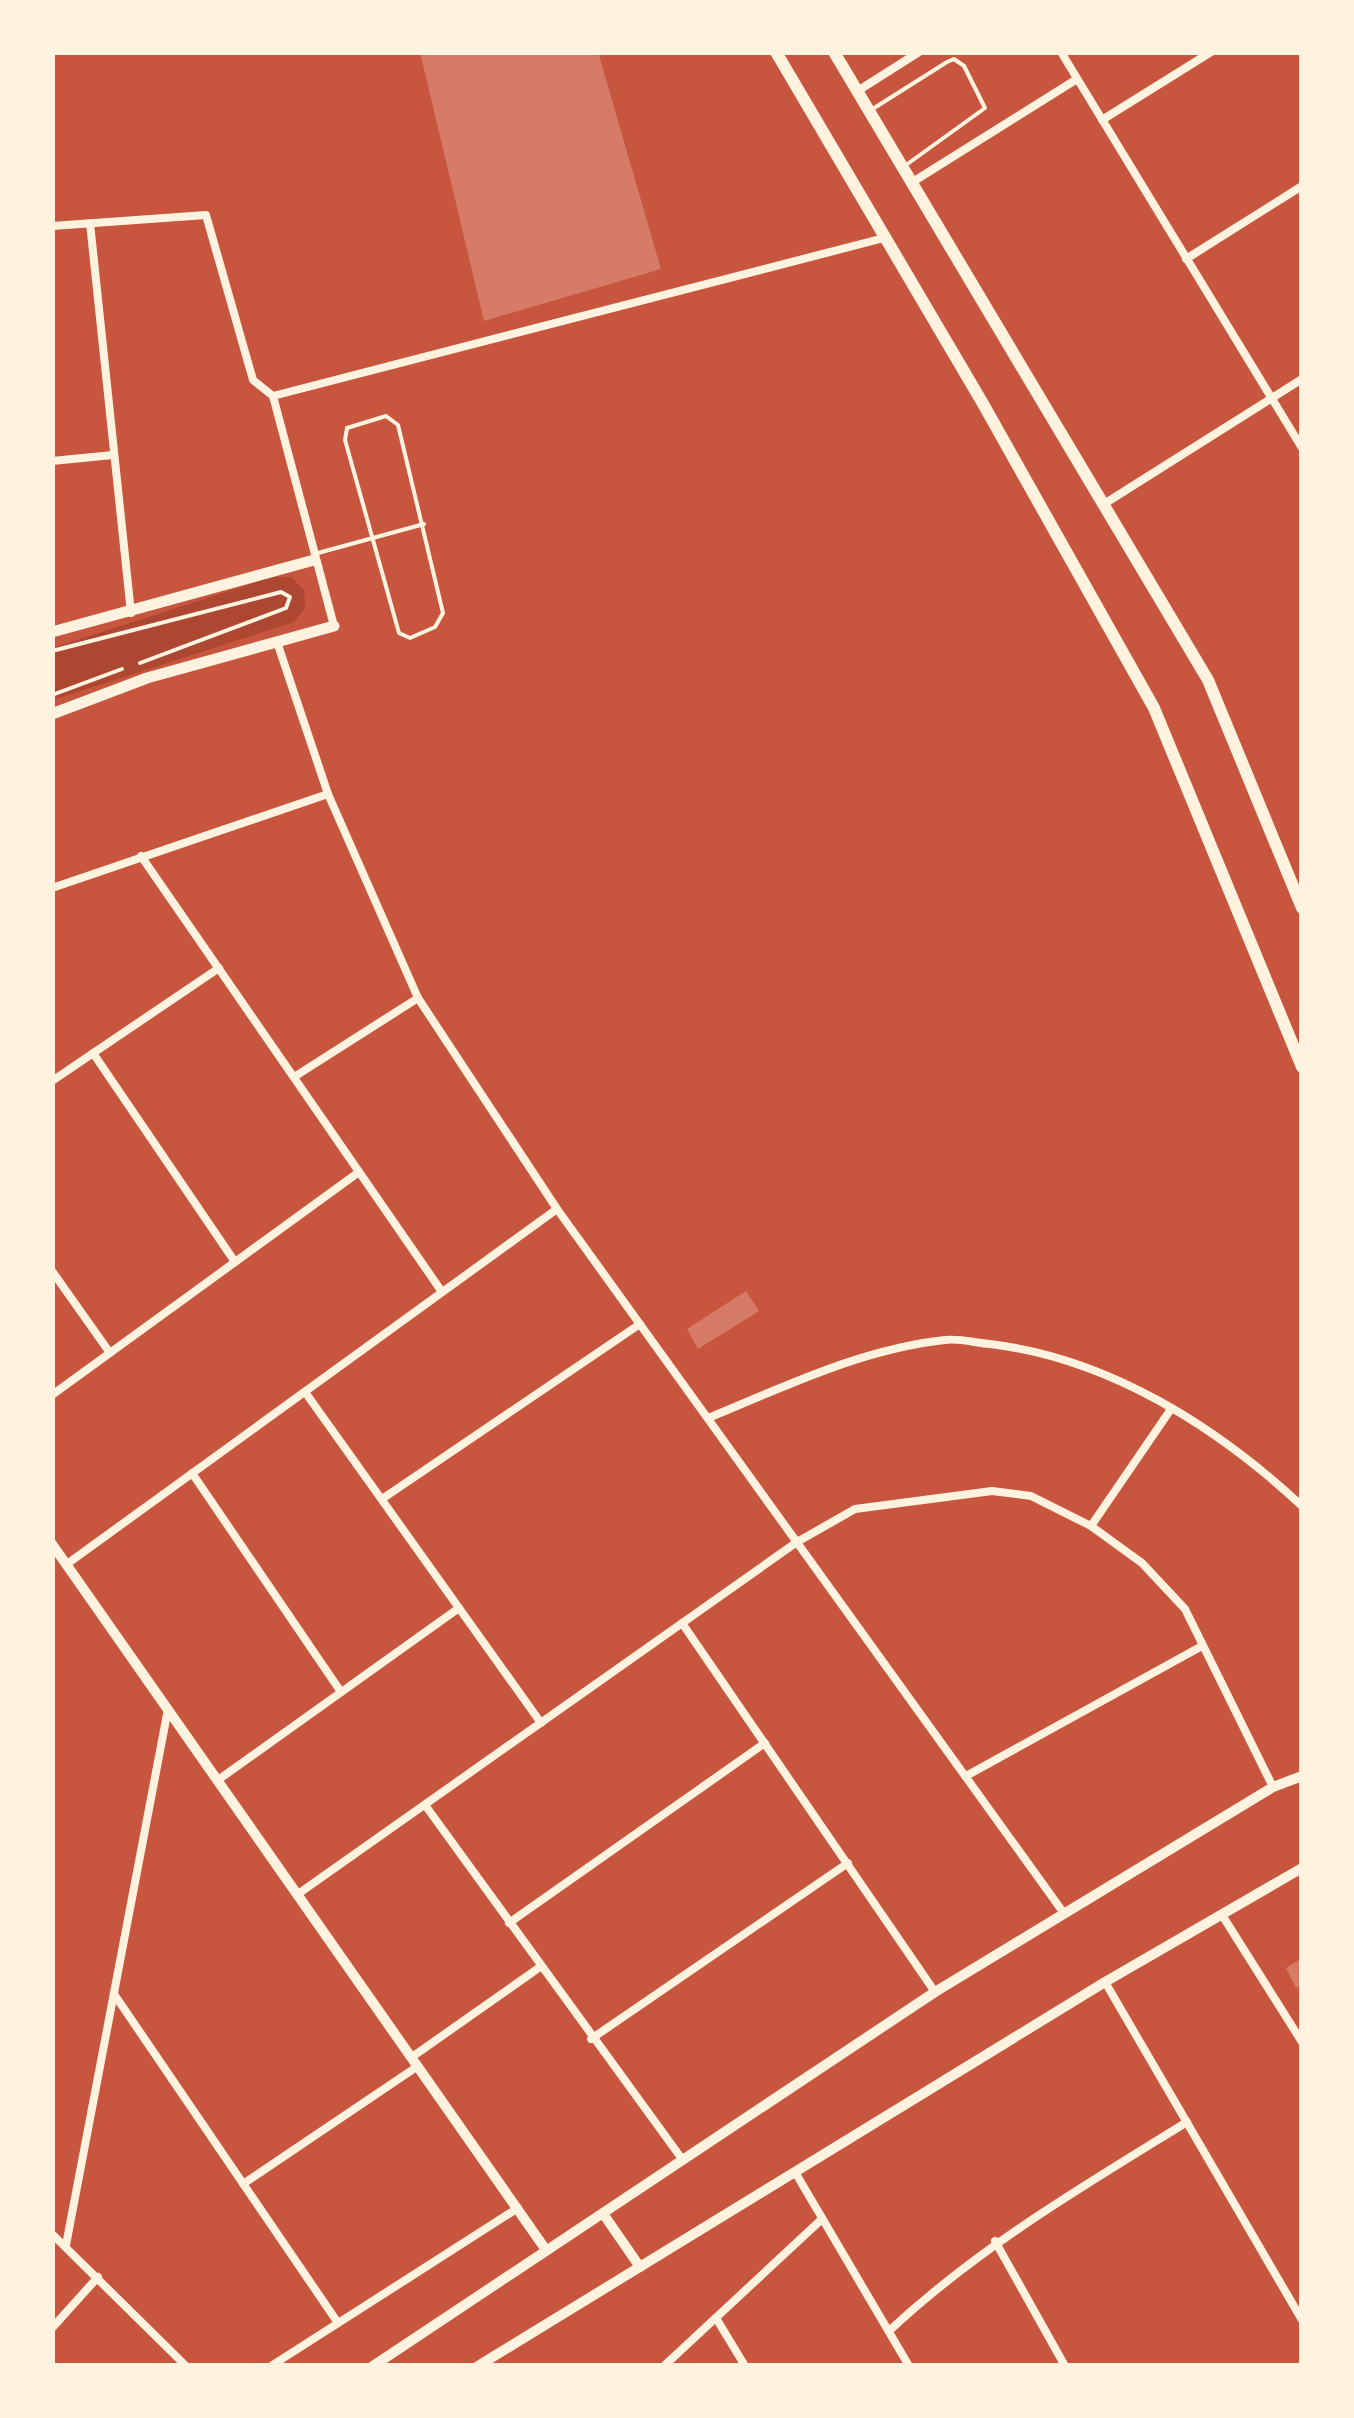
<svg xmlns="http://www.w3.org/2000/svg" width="1354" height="2418" viewBox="0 0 1354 2418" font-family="Commissioner,sans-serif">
<rect width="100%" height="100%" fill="#c8553d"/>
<polygon fill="#ae4732" points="273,577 291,577 304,590 305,608 294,622 53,700 52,648"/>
<g fill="#d67c66">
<polygon points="420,52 598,52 661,269 484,321"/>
<polygon points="746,1291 759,1311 698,1349 687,1329"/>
<polygon points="1302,1958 1302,1985 1296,1988 1286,1968"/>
</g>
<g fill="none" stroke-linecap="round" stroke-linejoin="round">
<g stroke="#fff3e0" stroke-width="4">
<polyline points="52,651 281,592 290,597 286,608 140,663"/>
<polyline points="52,695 122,669"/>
</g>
<g stroke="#fff3e0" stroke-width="4">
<polyline points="871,110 947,62 954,59 964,66 985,108 906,165"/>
<polygon points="386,416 398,425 443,613 435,627 410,638 399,633 345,440 347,428"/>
<polyline points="318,553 424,524"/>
</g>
<g stroke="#fff3e0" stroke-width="8">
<polyline points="1061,52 1302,448"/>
<polyline points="856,92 919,52"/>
<polyline points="1102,120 1211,52"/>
<polyline points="911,183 1077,79"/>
<polyline points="90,223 131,613"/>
<polyline points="52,226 206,215 253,380 273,396 334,626"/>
<polyline points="1186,259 1302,186"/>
<polyline points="273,396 884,238"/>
<polyline points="52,461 113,455"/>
<polyline points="1104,504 1302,379"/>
<polyline points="277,642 328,794 418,998 557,1209 1063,1912"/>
<polyline points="141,856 442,1292"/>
<polyline points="52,888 328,794"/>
<polyline points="93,1053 235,1262"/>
<polyline points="294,1077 418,998"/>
<polyline points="52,1081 219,968"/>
<polyline points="52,1271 110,1353"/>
<polyline points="305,1392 541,1723"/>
<polyline points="52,1395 359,1172"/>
<path d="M708,1418C784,1387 861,1349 945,1340C959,1338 976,1343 990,1344C1108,1358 1216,1426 1302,1506"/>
<polyline points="192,1473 341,1692"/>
<polyline points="382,1499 640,1324"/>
<polyline points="1091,1526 1171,1409"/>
<polyline points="67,1564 557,1209"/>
<polyline points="682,1623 935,1992"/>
<polyline points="966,1776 1202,1646"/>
<polyline points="218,1780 459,1608"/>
<polyline points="425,1805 682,2159"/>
<polyline points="298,1894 797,1542 855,1509 992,1491 1031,1496 1091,1526 1142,1563 1185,1609 1273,1787"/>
<polyline points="1222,1915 1302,2042"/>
<polyline points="509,1923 765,1743"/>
<polyline points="1105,1982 1302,2320"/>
<polyline points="114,1994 338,2323"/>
<polyline points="591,2039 848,1863"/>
<polyline points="412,2057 540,1967"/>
<polyline points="795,2172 909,2366"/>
<polyline points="243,2184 418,2066"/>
<polyline points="52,2234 186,2366"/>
<polyline points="995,2241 1065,2366"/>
<polyline points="66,2245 168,1709"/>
<polyline points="716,2318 745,2366"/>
<polyline points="52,2328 98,2277"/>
<path d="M889,2331C979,2247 1082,2187 1187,2122"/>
<polyline points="271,2366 518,2208"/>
<polyline points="664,2366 822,2219"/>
</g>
<g stroke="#fff3e0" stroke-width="10">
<polyline points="52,1544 546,2250"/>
<polyline points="604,2215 640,2267"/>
<polyline points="373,2366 935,1992 1273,1787 1302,1776"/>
<polyline points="478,2366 1105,1982 1302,1868"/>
</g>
<g stroke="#fff3e0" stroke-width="11">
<polyline points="52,632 314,560"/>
<polyline points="52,714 147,678 334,626"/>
</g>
<g stroke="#fff3e0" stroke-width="12">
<polyline points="776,52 982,402 1154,708 1302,1067"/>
<polyline points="834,52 1208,680 1302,908"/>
</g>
</g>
<rect width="1354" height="2418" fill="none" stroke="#fff3e0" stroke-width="110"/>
</svg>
